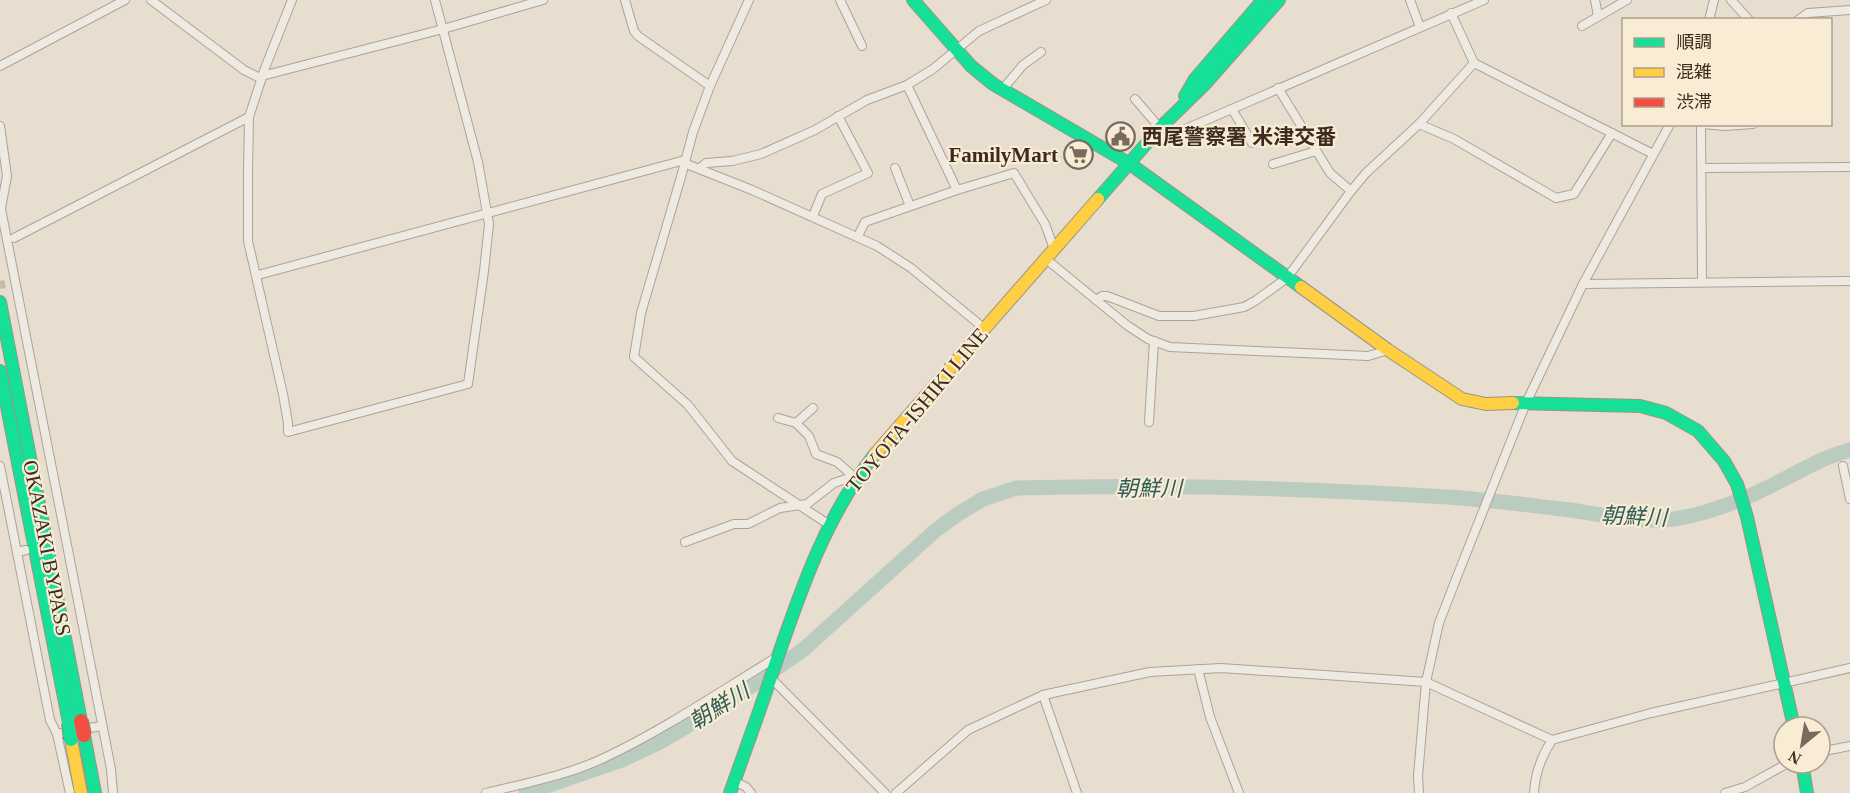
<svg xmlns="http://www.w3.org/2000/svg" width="1850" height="793" viewBox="0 0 1850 793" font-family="'Times New Roman','Noto Sans JP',serif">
<rect width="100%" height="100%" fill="#e7decf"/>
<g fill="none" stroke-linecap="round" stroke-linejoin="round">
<path stroke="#baccc0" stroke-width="15" d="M526,793L622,760L660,742L684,728L750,687L804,649L936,530L958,514L983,499L1017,488C1161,484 1305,488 1448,497C1489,500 1530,505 1570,510C1604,515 1639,523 1674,519C1709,514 1753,496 1784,479C1806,468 1826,456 1850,450"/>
<polyline stroke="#c5baac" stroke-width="8" stroke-dasharray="8 4" stroke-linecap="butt" points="0,285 5,284"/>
<defs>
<g id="street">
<polyline points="151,0 244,70 258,77 443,29 543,0"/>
<polyline points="292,0 265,68 249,117 248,169 248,241 283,394 288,423 288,432 468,384 484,271 489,224 478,162 435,0"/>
<polyline points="625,0 634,31 638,36 710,86"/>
<polyline points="749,0 710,86 693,132 681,177 641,313 634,357 688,405 732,461 828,524"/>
<polyline points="840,0 862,46"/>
<polyline points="1410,0 1420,27"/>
<polyline points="1595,0 1598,16"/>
<polyline points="1731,0 1749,20"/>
<polyline points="1451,13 1474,63 1653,154"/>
<polyline points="1709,20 1714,0"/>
<polyline points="1798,20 1808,13 1850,10"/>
<polyline points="1582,26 1627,0"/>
<polyline points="0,66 125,0"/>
<polyline points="1278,88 1330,173 1351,191"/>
<polyline points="1002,90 1023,65 1041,52"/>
<polyline points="1135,99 1160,128 1174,134 1484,0"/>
<polyline points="1232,109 1252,143"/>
<polyline points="1419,124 1454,139 1556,198 1574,194 1612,133"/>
<polyline points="1701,124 1702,281"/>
<polyline points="1702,124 1725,126 1753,124"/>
<polyline points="0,126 7,176 1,208"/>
<polyline points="684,163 752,190 877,246 911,268 985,329"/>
<polyline points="1273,164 1316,151"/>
<polyline points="700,168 706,163 732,161 761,154 815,130 867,100 907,85 933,69 979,31 1046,0"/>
<polyline points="895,168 910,206"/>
<polyline points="1703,168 1850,167"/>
<polyline points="957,190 1014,173 1045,224 1054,249"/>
<polyline points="0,204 111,769 113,793"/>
<polyline points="813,216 822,194 868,173 838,116"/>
<polyline points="858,236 865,222 957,190 907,85"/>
<polyline points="14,238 249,117"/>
<polyline points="1046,259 1128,326 1148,339 1170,347 1368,356 1388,350"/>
<polyline points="258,275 685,160"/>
<polyline points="1583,284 1850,281"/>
<polyline points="1096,300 1102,296 1107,296 1159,316 1194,316 1244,307 1255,301 1287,278 1351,191 1366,173 1419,124 1474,63"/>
<polyline points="813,408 796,423 809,436 816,454 837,462 853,476"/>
<polyline points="778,418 796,423"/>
<polyline points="1149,422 1154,341"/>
<polyline points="0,466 50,720 57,734 101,726"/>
<polyline points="1843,466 1850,499"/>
<polyline points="685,542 734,524 748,524 780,508 807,504 834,483 858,475"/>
<polyline points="17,552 26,550"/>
<polyline points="1198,669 1210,717 1239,793"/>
<polyline points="770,677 885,793"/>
<polyline points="1043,695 1077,793"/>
<polyline points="57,734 70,793"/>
<polyline points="1820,752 1850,746"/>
<polyline points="734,781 746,787 751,793"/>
<path d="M486,793C526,783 569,775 606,757C665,729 721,691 777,657"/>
<polyline points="896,793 968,730 1043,695 1150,672 1221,668 1426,682 1552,740 1651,713 1850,668"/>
<polyline points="1419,793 1418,776 1426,682 1439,623 1458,574 1526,403 1583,284 1670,124"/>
<path d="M1534,793C1535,773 1541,757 1552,740"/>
<polyline points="1725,793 1745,787 1788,763"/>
</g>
<g id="fast">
<polyline points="913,0 971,66 993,84 1130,164 1301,287"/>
<polyline points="1185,96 1195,79 1263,0"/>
<polyline points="1098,199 1160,128 1204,85 1279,0"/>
<polyline points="0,302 81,721"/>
<polyline points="0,371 69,723"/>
<polyline points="1513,403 1640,406 1666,413 1698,431 1724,461 1737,484 1747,517 1794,727"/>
<polyline points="84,735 95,793"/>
<polyline points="1802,763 1807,793"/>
<path d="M730,793C745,751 760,710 774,668C800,592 825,517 875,454"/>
</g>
<g id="slow">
<polyline points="1301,287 1388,350 1462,399 1486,404 1513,403"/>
<polyline points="875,454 1098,199"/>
<polyline points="71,739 81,793"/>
</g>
</defs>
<use href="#street" stroke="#aca397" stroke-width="10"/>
<use href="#fast" stroke="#9c9388" stroke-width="14"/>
<use href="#slow" stroke="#9c9388" stroke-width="14"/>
<use href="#street" stroke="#efeae1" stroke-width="8"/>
<use href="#fast" stroke="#16e098" stroke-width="12"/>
<use href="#slow" stroke="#ffcf43" stroke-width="12"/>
<defs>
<polyline id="fast-bridge" points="69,723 71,739"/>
<polyline id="jam-bridge" points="81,721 84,735"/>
</defs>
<use href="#fast-bridge" stroke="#92897f" stroke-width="16" stroke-linecap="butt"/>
<use href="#jam-bridge" stroke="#92897f" stroke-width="16" stroke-linecap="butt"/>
<use href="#fast-bridge" stroke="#16e098" stroke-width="14"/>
<use href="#jam-bridge" stroke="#f24e42" stroke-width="14"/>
</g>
<defs>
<symbol id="civic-ring" viewBox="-11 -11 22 22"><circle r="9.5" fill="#f8ecd5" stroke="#786a5c" stroke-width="1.5"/><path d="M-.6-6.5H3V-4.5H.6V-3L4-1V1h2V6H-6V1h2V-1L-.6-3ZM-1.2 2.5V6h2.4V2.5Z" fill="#786a5c"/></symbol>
<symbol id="supermarket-ring" viewBox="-11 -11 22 22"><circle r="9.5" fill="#f8ecd5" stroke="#786a5c" stroke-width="1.5"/><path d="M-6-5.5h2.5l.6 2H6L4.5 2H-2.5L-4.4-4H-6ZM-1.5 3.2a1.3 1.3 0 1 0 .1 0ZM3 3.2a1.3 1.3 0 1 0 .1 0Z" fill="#786a5c"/></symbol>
</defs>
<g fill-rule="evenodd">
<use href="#civic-ring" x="1104" y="120" width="33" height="33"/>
<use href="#supermarket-ring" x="1062" y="138" width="33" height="33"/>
</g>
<g text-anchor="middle" stroke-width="4.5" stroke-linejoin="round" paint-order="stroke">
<g font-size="21" font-weight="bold" fill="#3c2b1e" stroke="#f8ecd5" text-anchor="start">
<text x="1142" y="144">西尾警察署 米津交番</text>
<text x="1058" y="162" text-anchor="end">FamilyMart</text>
</g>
<g font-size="21" fill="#3c2b1e" stroke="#f8ecd5">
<text transform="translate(917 410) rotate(-50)" y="7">TOYOTA-ISHIKI LINE</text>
<text transform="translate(47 548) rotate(79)" y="7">OKAZAKI BYPASS</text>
</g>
<g font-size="22" font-style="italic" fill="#2d5d57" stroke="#f8ecd5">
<text x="1149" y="496">朝鮮川</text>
<text transform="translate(1634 516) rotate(2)" y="8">朝鮮川</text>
<text transform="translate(719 706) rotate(-32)" y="8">朝鮮川</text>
</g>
</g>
<rect x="1622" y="18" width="210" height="108" fill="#f8ecd5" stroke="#ad9f8c" stroke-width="1.5"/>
<rect x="1634" y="38" width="30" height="9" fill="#16e098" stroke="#ad9f8c" stroke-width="1.5"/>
<text x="1676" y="48" font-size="18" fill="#3c2b1e">順調</text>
<rect x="1634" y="68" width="30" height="9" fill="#ffcf43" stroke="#ad9f8c" stroke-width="1.5"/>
<text x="1676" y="78" font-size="18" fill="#3c2b1e">混雑</text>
<rect x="1634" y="98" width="30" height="9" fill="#f24e42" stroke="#ad9f8c" stroke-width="1.5"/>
<text x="1676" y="108" font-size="18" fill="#3c2b1e">渋滞</text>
<g transform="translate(1802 745) rotate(210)"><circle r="28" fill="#f8ecd5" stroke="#ad9f8c" stroke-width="1.5"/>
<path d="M0-4.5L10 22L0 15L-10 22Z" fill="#786a5c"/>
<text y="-9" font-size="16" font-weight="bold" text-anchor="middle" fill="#3c2b1e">N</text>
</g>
</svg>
